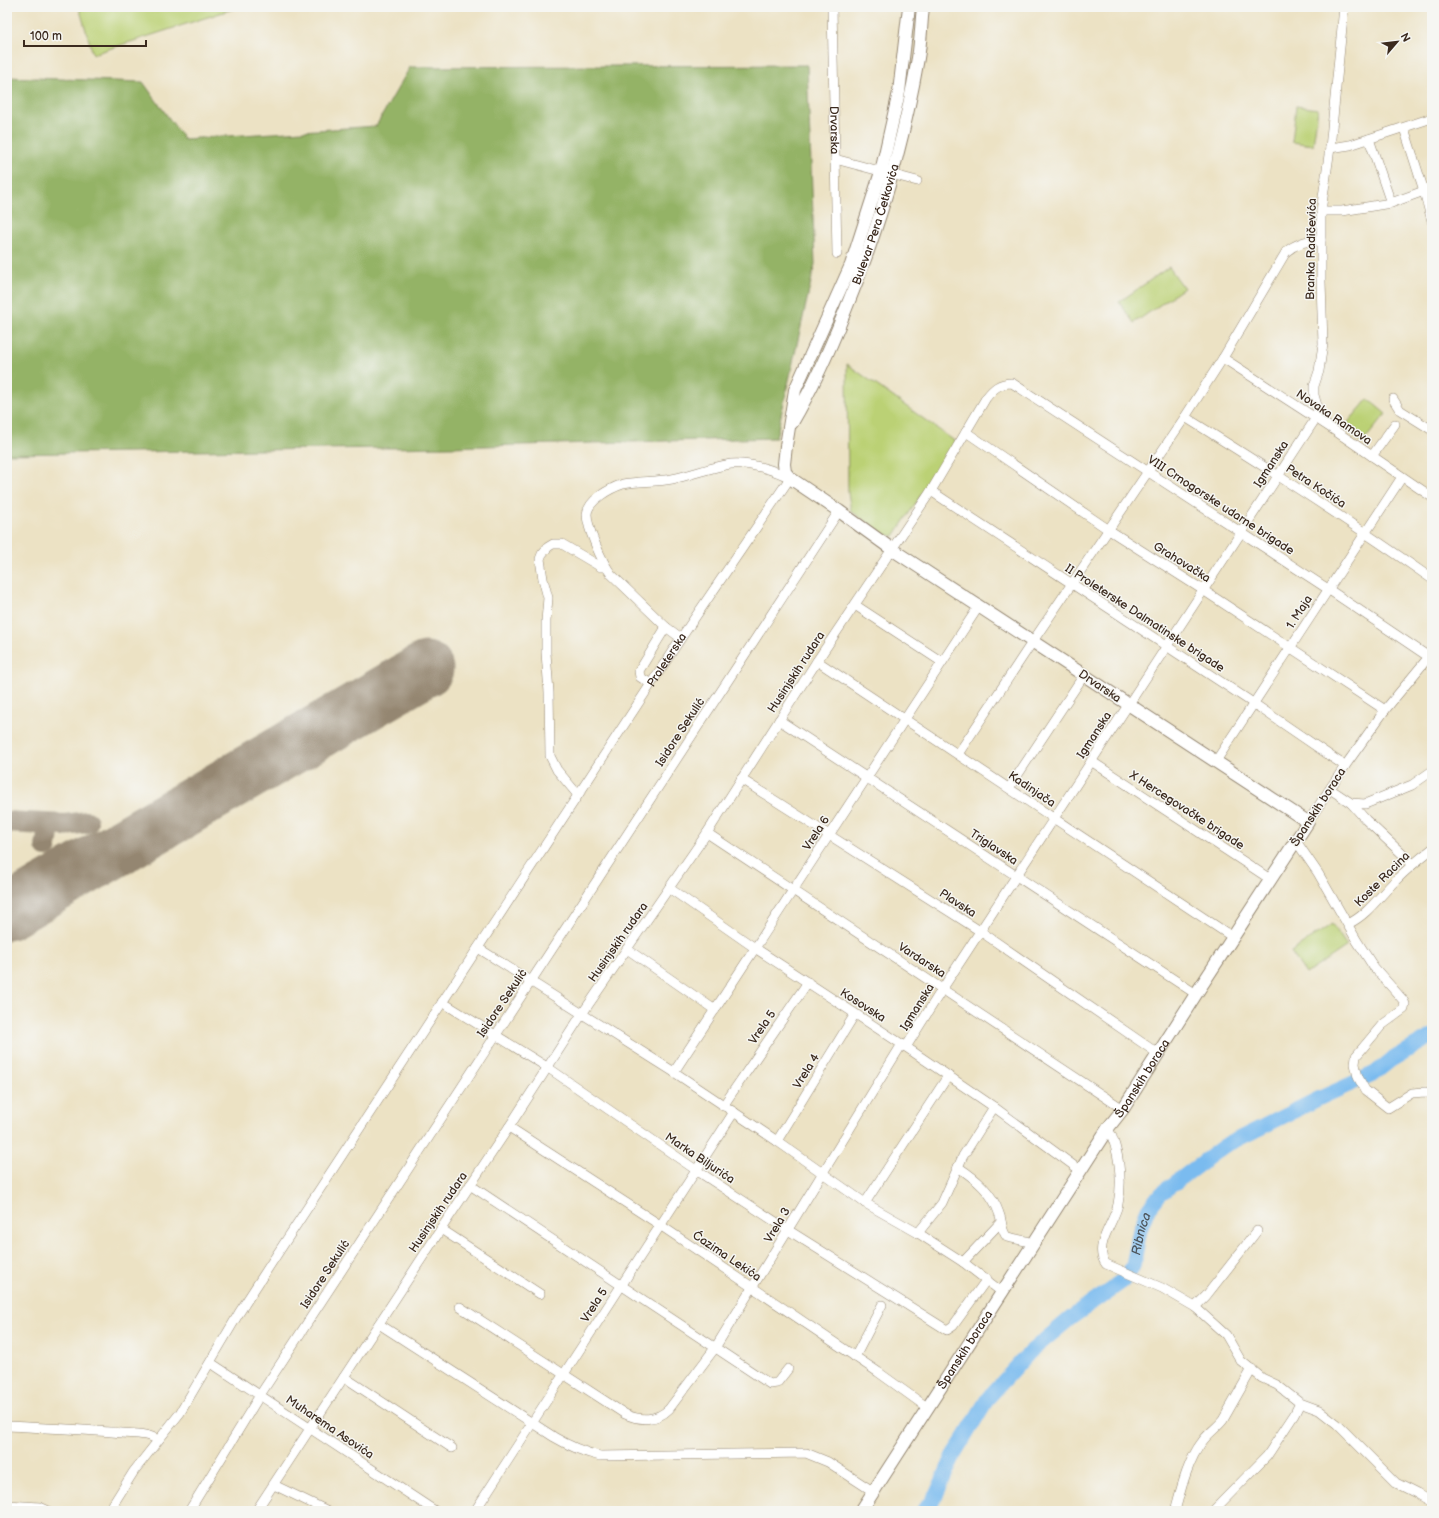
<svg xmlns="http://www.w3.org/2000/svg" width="1439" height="1518" viewBox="0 0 1439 1518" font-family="'Balsamiq Sans',sans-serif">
<rect width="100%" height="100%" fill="#f6f6f2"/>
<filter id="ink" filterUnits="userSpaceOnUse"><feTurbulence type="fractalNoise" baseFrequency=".025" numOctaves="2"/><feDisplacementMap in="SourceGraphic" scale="8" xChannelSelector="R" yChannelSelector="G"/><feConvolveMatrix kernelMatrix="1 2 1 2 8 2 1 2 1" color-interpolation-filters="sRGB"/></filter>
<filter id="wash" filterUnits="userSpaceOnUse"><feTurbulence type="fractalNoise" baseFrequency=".012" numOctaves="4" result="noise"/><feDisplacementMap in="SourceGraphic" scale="16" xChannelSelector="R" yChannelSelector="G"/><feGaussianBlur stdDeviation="0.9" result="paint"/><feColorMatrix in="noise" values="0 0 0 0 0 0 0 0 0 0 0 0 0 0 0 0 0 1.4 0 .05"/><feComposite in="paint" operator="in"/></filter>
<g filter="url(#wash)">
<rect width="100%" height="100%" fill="#ece2c4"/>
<g fill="#bbd175" stroke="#7b7e4a">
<polygon points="79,7 239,7 93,54"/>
<polygon points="1296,106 1318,109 1313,145 1292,142"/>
<polygon points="1169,267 1184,288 1134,323 1119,302"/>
<polygon points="847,364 956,442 894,536 886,535 851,511 848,493"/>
<polygon points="1368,399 1386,414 1362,443 1344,427"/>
<polygon points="1332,924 1347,946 1306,974 1291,952"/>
</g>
<polygon fill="#94b366" stroke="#686e42" points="807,65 815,264 776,438 449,447 7,454 7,77 143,82 184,139 376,126 410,67"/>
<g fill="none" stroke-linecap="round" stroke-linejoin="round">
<path stroke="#7abbef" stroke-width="15" id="s1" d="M924,1511L936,1495L954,1455L988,1398L1030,1352L1072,1317L1123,1281L1133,1266L1140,1230L1147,1211L1160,1194L1224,1146L1320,1098L1375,1073L1391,1060L1432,1036"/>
<g stroke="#948671" stroke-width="22">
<polyline points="7,822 65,825 87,822"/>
<path d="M43,824C49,832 48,837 46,846"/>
</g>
<polyline stroke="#948671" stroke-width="55" points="7,913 426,669"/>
</g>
</g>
<g filter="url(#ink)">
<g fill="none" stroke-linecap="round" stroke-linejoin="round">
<defs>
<g id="street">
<path id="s2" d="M832,7L837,254"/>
<polyline points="1404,128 1424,191 1432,221"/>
<polyline points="1369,139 1391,203"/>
<polyline points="1330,148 1350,145 1432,118"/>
<polyline points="835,159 917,181"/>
<polyline points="1321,211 1342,211 1391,203 1424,191"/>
<polyline points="1223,358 1331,428 1432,497"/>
<polyline points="1393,399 1400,410 1432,430"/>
<path d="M1185,417C1269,469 1351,522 1432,579"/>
<polyline points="966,432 1109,530 1203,590 1385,710"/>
<polyline points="1372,456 1395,424"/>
<polyline points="931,491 1253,703 1345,766"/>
<polyline points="855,605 942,662"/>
<polyline points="817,661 1234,938"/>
<polyline points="651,684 640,677 639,671 666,627"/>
<polyline points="779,720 1196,994"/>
<path d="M958,754L1033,641L1185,417L1223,358L1286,252C1296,243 1307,240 1321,240"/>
<polyline points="1091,761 1270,879"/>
<polyline points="1216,761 1402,477"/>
<polyline points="741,779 980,931 1157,1053"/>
<polyline points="1009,788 1084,675"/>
<polyline points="1330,789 1351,803 1365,804 1412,785 1432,771"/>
<polyline points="578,795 557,770 550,756 549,692 546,653 546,621 548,598 543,579 540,559 542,554 548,547 553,544 562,544 601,567 606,567"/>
<polyline points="1351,803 1366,820 1413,864"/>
<polyline points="1308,822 1345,766 1385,710 1432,653"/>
<polyline points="707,833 1123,1109"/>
<polyline points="1296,841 1318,873 1357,941 1373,966 1403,1000 1405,1004 1404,1009 1382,1025 1356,1056 1355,1064 1358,1077 1365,1090 1388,1108 1412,1093 1425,1092 1432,1093"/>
<polyline points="669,888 755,948 906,1047 994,1107 1081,1171"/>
<path d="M1348,924C1367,915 1379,897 1394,882C1406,870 1419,859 1432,849"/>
<polyline points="478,948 674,1072 777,1141 865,1203 918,1233 963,1262 1003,1293"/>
<polyline points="627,949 715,1010"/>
<polyline points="442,1002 547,1067 696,1170 788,1230 947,1330 953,1326 987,1279"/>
<polyline points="906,1047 943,988 1316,418 1318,409 1314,395 1314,386 1319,371 1323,344 1321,282 1321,211 1330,148 1344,7"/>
<polyline points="674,1072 979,606"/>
<polyline points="723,1106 808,982"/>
<polyline points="509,1127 660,1225 878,1372 928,1408"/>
<path d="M1108,1128C1119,1149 1123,1180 1118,1204C1115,1222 1092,1246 1106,1264L1162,1288L1195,1307L1226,1335L1241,1361L1262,1378L1277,1385L1300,1403L1319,1410L1337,1424L1396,1483L1418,1494L1432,1502"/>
<polyline points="777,1141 855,1014"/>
<path d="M958,1167C976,1179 992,1192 999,1213C1003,1222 1000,1229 1007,1237L1035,1243"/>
<polyline points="470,1185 770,1384 777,1383 788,1369"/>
<polyline points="865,1203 948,1076"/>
<polyline points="441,1229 540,1294"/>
<polyline points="918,1233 942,1203 963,1156 994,1107"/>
<polyline points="963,1262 1001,1222"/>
<path d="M460,1307L625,1414C640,1421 657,1421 669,1409L715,1348L902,1044"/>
<polyline points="1195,1307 1206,1296 1257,1231"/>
<path d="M379,1324L554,1437C569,1446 583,1452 600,1456L806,1453L828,1462L874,1492"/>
<polyline points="855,1357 882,1305"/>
<polyline points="211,1363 435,1511"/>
<polyline points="344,1377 452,1448"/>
<path d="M7,1426C45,1428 84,1429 122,1433C134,1434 148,1433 158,1440"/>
<polyline points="274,1485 328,1511"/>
<polyline points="7,1505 40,1507 49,1511"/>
<polyline points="110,1508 123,1511"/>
<polyline points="1214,1510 1267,1456 1294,1415 1300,1403"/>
<path id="s3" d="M109,1511L134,1471L180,1413L239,1313L272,1262L681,638L790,478C775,470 748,462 731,464C711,467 692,475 672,479C656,482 639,481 623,484C611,488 588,500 587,514C587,528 602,562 611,574L666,627L681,638"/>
<polyline points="189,1511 260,1395 839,511"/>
<path d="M256,1511L441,1229L509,1127L582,1014L707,833L817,661L931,491L986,398C993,389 999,383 1012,383L1328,589L1429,657"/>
<polyline points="475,1511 734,1112"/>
<path d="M1175,1511C1181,1489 1188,1460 1202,1442C1208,1433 1217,1428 1223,1420L1252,1369"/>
</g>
<g id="secondary">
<path id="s4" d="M792,423C813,387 830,349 845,311C879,229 903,145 918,58C921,41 921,24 923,7"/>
<path id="s5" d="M861,1511L1108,1128L1123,1109L1196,994L1308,822L893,550L839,511L790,478L785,472L784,464L786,446L795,390L851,265L881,172L899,92L909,7"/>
</g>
</defs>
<use href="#street" stroke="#948671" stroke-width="10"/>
<use href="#secondary" stroke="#948671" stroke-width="14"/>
<use href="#street" stroke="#fff" stroke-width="9"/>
<use href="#secondary" stroke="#fff" stroke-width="12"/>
</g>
</g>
<g text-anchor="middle" stroke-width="3" stroke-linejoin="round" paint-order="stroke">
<g font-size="12" fill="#3b2a1e" stroke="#f6f6f2">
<text dy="4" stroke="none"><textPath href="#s2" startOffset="123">Drvarska</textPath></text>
<text dy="4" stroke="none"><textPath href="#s4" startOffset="216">Bulevar Pera Ćetkovića</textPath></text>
<text transform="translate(1311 249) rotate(-89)" y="4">Branka Radičevića</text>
<text transform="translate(1334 417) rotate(34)" y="4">Novaka Ramova</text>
<text transform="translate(1271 464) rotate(-57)" y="4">Igmanska</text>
<text transform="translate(1316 486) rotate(33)" y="4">Petra Kočića</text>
<text transform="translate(1221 505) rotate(33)" y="4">VIII Crnogorske udarne brigade</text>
<text transform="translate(1182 562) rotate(32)" y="4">Grahovačka</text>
<text transform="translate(1299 612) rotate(-57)" y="4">1. Maja</text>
<text transform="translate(1145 618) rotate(33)" y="4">II Proleterske Dalmatinske brigade</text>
<text dy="4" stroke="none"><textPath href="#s3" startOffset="1018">Proleterska</textPath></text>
<text transform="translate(796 672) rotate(-57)" y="4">Husinjskih rudara</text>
<text transform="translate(1100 686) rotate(34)" y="4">Drvarska</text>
<text transform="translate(680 732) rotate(-57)" y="4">Isidore Sekulić</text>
<text transform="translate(1094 735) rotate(-57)" y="4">Igmanska</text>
<text transform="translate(1032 789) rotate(34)" y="4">Kadinjača</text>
<text transform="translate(1318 807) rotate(-57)" y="4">Španskih boraca</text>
<text transform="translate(1187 810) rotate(33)" y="4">X Hercegovačke brigade</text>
<text transform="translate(816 833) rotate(-57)" y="4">Vrela 6</text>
<text transform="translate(994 847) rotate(33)" y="4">Triglavska</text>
<text transform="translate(1382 879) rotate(-45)" y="4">Koste Racina</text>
<text transform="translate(958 903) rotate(33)" y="4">Plavska</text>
<text transform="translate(618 942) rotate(-55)" y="4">Husinjskih rudara</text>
<text transform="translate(922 960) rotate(33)" y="4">Vardarska</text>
<text transform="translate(502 1003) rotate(-56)" y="4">Isidore Sekulić</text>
<text transform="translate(863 1005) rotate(33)" y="4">Kosovska</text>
<text transform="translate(917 1007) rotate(-58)" y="4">Igmanska</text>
<text transform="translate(762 1027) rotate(-56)" y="4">Vrela 5</text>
<text transform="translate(806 1071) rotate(-58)" y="4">Vrela 4</text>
<text dy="4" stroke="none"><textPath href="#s5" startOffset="516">Španskih boraca</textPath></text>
<text transform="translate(700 1158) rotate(34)" y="4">Marka Biljurića</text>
<text transform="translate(438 1212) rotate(-56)" y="4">Husinjskih rudara</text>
<text transform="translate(777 1225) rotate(-59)" y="4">Vrela 3</text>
<text transform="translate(727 1256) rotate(34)" y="4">Ćazima Lekića</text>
<text transform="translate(325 1274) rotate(-57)" y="4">Isidore Sekulić</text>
<text transform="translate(594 1305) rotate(-57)" y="4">Vrela 5</text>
<text dy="4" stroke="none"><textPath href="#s5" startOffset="192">Španskih boraca</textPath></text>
<text transform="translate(330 1427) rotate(34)" y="4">Muharema Asovića</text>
</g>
<g font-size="13" font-style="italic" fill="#4e565d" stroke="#f6f6f2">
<text dy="5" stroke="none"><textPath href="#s1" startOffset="361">Ribnica</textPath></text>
</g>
</g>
<rect width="1439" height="1518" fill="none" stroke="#f6f6f2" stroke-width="24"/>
<g transform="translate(1397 42) rotate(62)" stroke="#f6f6f2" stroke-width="3" paint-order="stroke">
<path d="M0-3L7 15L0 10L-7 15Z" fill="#3b2a1e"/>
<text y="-6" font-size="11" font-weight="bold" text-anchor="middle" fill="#3b2a1e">N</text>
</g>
<path d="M24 40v6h122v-6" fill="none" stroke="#3b2a1e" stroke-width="2"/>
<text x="30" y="40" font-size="12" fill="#3b2a1e" stroke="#f6f6f2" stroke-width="3" paint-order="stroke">100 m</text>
</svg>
